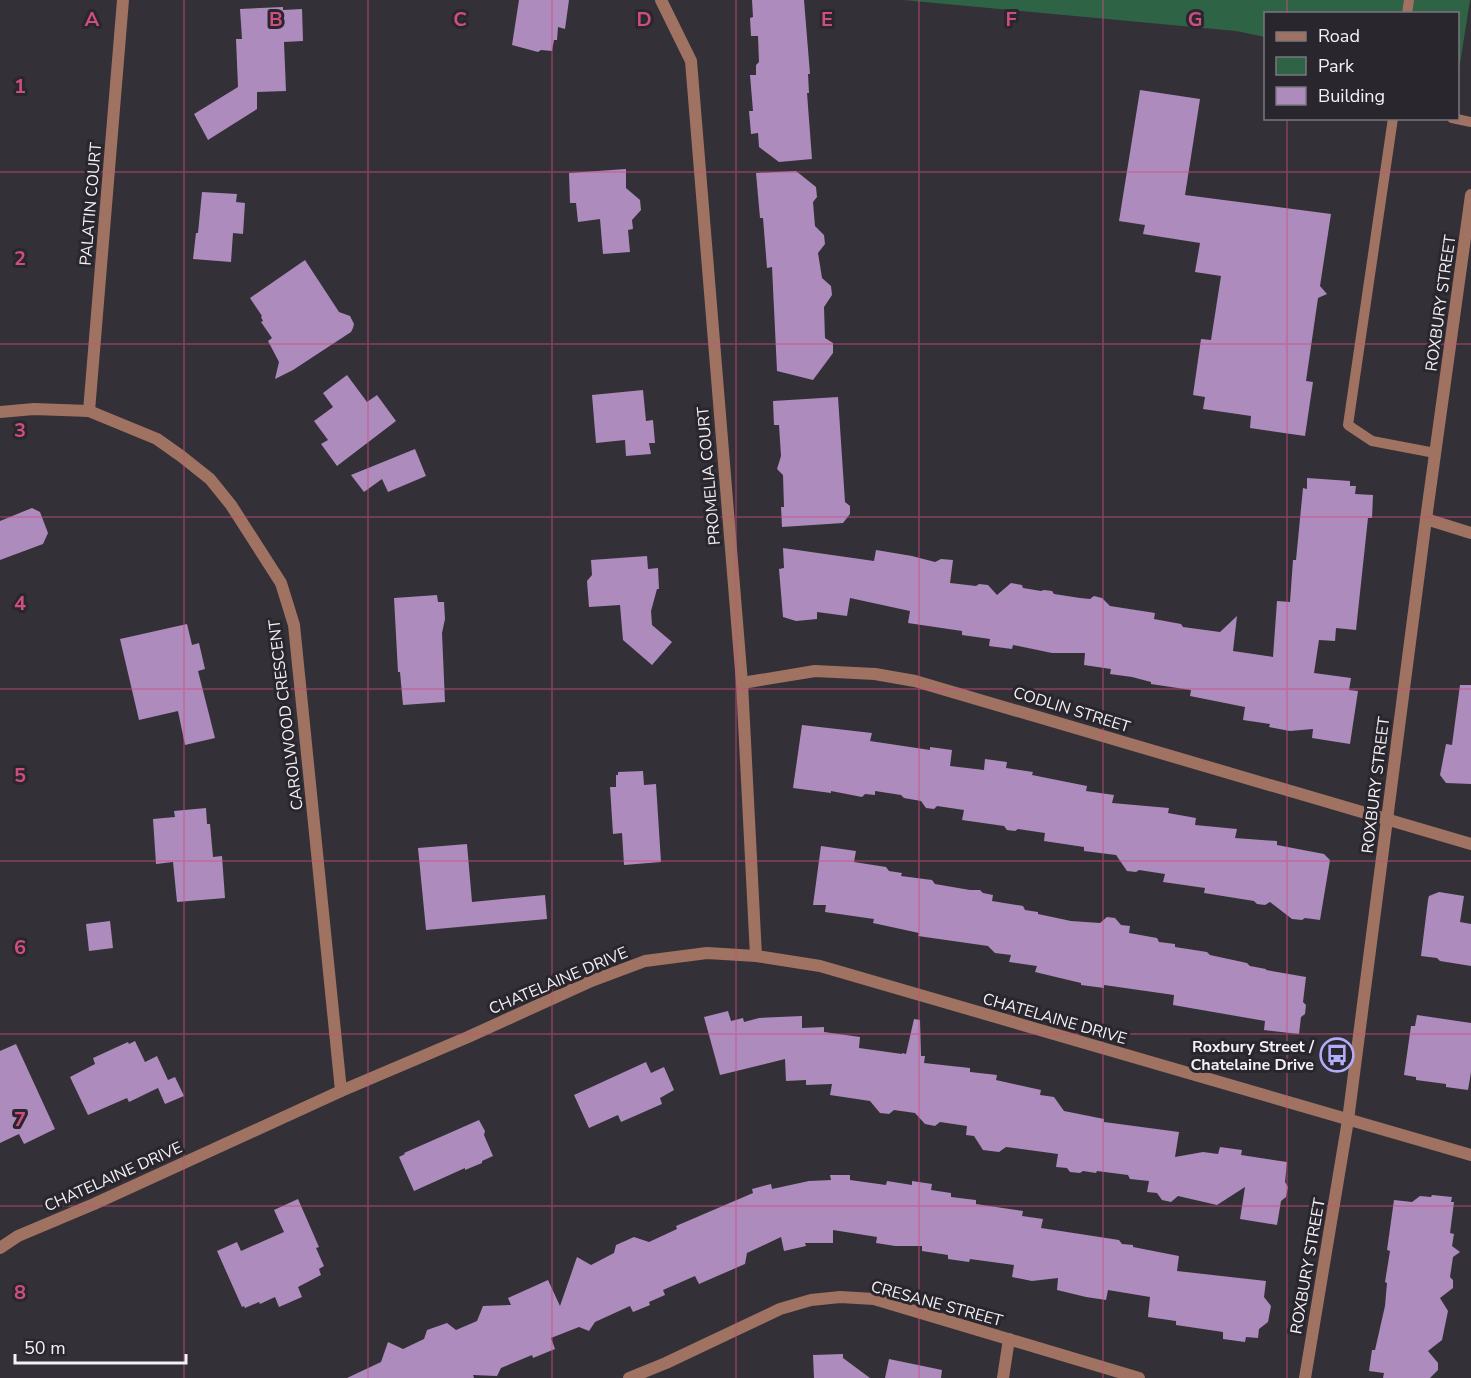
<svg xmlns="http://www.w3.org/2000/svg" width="1471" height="1378" viewBox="0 0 1471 1378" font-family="'Nunito Sans',sans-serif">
<rect width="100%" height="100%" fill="#343037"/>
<polygon fill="#2f6346" points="903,0 1470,0 1458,76 1458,14 1266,14 1265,37 1236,31"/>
<g fill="#ad8bbd">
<polygon points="519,0 569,0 565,29 558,27 557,40 554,40 552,51 541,50 538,52 512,45"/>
<polygon points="752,0 804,0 810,74 808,74 809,93 807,93 812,159 779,162 759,147 758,133 751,134 749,111 753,111 750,75 756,75 756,65 759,62 758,36 751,36 750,18 753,17"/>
<polygon points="283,7 283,10 302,9 303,41 284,42 286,91 257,92 257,109 208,140 194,114 238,87 236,39 242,39 240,9"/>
<polygon points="1140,90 1200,99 1185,195 1331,214 1320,286 1327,294 1318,298 1306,381 1313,382 1305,436 1250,428 1251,416 1203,409 1205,397 1193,395 1201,339 1211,340 1221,276 1195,272 1200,243 1143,234 1145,225 1119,221"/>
<polygon points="626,169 626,188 640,200 641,210 632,220 633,229 628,230 630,252 603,254 600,219 578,222 576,203 570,203 569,173"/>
<polygon points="796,171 816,187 817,197 813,202 815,226 824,235 825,244 818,253 822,278 831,286 832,295 824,307 825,338 833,343 833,353 813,380 777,371 772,267 767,268 763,218 760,218 756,173"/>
<polygon points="202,192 237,194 236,202 245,203 243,234 233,233 231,262 193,259 196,233 198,233"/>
<polygon points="305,260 339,312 350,316 354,324 353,328 351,332 293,370 275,379 279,362 268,341 272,338 261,322 263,321 261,317 262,316 250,298"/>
<polygon points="347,375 367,402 377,395 396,421 337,466 321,444 328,440 314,421 333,407 323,393"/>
<polygon points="643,390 646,421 653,420 655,443 649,443 651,454 626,456 625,440 596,443 592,395"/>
<polygon points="838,397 845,502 850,506 850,514 843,523 782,527 781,507 784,507 783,475 777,469 781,456 779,425 774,425 773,401"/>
<polygon points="415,449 426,476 388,492 382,479 364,492 351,475"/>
<polygon points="1307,478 1350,481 1350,486 1356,486 1355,494 1373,495 1372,518 1368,518 1356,630 1336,628 1335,641 1319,640 1314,673 1351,678 1349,690 1358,691 1350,744 1312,738 1313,729 1290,731 1269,727 1270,724 1243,720 1245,707 1190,696 1191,690 1151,684 1151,682 1132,677 1110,674 1111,669 1084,665 1085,653 1052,653 1013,645 1012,649 989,646 990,639 962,635 962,631 908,623 910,611 850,598 847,616 817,612 817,619 796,621 783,617 779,569 784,568 783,548 874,561 876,550 912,556 935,562 941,559 953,560 950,583 976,586 979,584 988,585 997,595 1011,583 1022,585 1023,588 1041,591 1044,590 1052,591 1054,594 1080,598 1090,599 1094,596 1102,598 1110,606 1155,613 1154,619 1181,624 1183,627 1220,632 1237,616 1233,651 1273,657 1277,601 1290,602 1293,560 1296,560 1303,488 1307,489"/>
<polygon points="32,508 40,512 48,533 43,544 0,560 0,521"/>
<polygon points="647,556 648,569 658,568 659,589 657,589 651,611 652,625 672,642 652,665 623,640 620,605 589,607 587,581 592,575 591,560"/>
<polygon points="437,595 438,602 444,602 445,619 442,633 445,702 403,705 400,672 398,672 394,598"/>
<polygon points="187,624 192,645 199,643 205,669 198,671 215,738 185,745 178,711 139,720 120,639"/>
<polygon points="1460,685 1471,685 1471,784 1446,783 1440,775 1446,744 1452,745"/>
<polygon points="802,725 872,733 870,741 930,750 930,747 952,750 950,766 984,770 985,759 1007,762 1006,768 1033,772 1032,775 1087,786 1086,791 1114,795 1112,803 1169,808 1168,813 1196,818 1195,825 1237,829 1235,838 1277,841 1277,845 1324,854 1330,860 1320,920 1305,918 1302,920 1292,919 1270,902 1265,905 1257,904 1254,901 1204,893 1205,888 1163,882 1165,874 1139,870 1136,872 1127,871 1116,855 1084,851 1084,847 1044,841 1045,833 1018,829 1015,831 1007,830 1004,826 962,820 964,810 937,806 934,809 926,808 921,801 904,798 901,795 875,791 875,795 865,794 862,797 831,791 831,793 793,788"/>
<polygon points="643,771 644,785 656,784 661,862 624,865 622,833 613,834 610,787 616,787 616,775 618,775 618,772"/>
<polygon points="206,808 207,824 210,824 213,857 222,856 225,898 177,902 173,862 156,864 153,819 175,817 174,811"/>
<polygon points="467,844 472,902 545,895 547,919 426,930 418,848"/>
<polygon points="821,846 856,851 854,862 886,867 889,871 902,873 901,876 932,880 935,884 970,890 980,890 983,893 993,895 992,901 1023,906 1025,910 1038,912 1038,914 1071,921 1100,923 1107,917 1115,918 1121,925 1130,926 1129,933 1157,938 1159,942 1175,944 1175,947 1207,952 1210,955 1247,963 1250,966 1266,969 1266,970 1306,977 1303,1002 1306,1005 1305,1014 1301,1017 1299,1034 1264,1030 1265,1021 1173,1005 1174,995 1104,985 1104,988 1081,985 1081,983 1035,972 1037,966 1009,962 1011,955 995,953 988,946 918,936 919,933 873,923 874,919 825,912 826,905 813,905"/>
<polygon points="1439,892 1464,896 1460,922 1471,924 1471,966 1440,961 1437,958 1421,956 1428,900 1429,896"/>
<polygon points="110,921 113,948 89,951 86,924"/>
<polygon points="728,1011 731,1021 743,1018 744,1022 759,1018 802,1016 802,1028 824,1027 824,1032 860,1037 859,1048 902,1054 902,1053 906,1054 914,1019 920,1020 921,1056 925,1056 924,1063 970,1068 970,1072 997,1075 996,1080 1041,1090 1040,1095 1054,1097 1064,1111 1104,1119 1104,1122 1179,1132 1175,1157 1203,1152 1218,1154 1220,1147 1242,1150 1241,1155 1287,1162 1285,1182 1288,1187 1286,1197 1281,1201 1277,1225 1240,1219 1245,1187 1217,1205 1178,1196 1171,1202 1162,1200 1157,1193 1147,1192 1149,1181 1130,1179 1128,1175 1097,1171 1096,1173 1083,1171 1080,1173 1070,1172 1067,1168 1056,1167 1058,1154 1006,1147 999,1152 983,1150 974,1136 966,1135 967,1126 940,1122 935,1126 925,1124 915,1113 894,1110 889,1114 880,1113 870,1101 830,1095 832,1084 806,1085 806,1080 786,1081 785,1059 720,1075 704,1017"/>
<polygon points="1417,1015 1471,1023 1471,1072 1468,1090 1446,1087 1446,1084 1416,1080 1416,1077 1404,1075 1411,1026 1415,1026"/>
<polygon points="135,1041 145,1062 157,1056 168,1080 175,1077 184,1096 165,1104 158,1088 129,1102 127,1098 88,1115 70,1077 95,1064 93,1058 128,1042 129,1044"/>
<polygon points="16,1044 55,1129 24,1144 19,1134 0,1143 0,1051"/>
<polygon points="646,1062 651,1073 664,1067 674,1090 660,1098 662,1104 621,1122 618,1115 589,1128 574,1095"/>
<polygon points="479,1120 485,1131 484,1135 493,1156 482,1161 482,1163 465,1170 465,1168 414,1191 399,1157 405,1154 404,1153"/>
<polygon points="830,1175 850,1175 850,1180 886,1185 887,1181 912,1185 912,1181 932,1184 931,1190 951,1193 951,1197 976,1200 976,1204 1023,1211 1022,1216 1043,1219 1041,1228 1119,1240 1122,1244 1133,1245 1133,1247 1179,1256 1177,1271 1266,1281 1264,1297 1271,1306 1268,1322 1259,1329 1258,1338 1246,1337 1245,1342 1223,1339 1223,1332 1176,1325 1176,1321 1148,1317 1150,1297 1108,1290 1106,1300 1086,1297 1057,1290 1058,1278 1032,1281 1012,1277 1014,1265 970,1259 969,1262 948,1259 948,1255 922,1251 922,1246 895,1246 876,1243 877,1237 833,1230 833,1243 805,1243 806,1246 784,1251 781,1237 747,1253 745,1264 699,1284 695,1276 663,1290 665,1295 649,1302 650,1305 633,1312 630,1306 595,1322 589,1331 579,1327 551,1338 555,1349 533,1358 532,1355 501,1368 497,1376 473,1375 474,1378 347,1378 381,1362 388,1342 403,1349 424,1339 427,1330 447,1323 456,1330 477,1321 483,1306 511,1305 508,1298 548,1280 560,1306 577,1257 591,1265 614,1253 616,1245 634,1237 649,1242 677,1229 676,1226 753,1193 752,1189 771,1184 772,1189 809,1181 831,1180"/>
<polygon points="1432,1195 1452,1197 1451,1202 1454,1202 1450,1233 1454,1234 1452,1246 1460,1252 1453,1257 1450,1277 1453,1280 1453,1288 1440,1298 1448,1311 1442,1340 1428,1351 1438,1363 1438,1370 1430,1378 1383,1378 1384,1373 1369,1371 1372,1350 1375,1350 1385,1306 1387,1283 1385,1282 1390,1251 1387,1250 1394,1200 1412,1202 1420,1196 1431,1197"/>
<polygon points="298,1199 319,1247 316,1248 324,1266 319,1269 321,1275 298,1287 302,1297 279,1307 275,1297 260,1304 259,1302 245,1308 244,1306 242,1307 217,1251 237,1242 241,1251 284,1232 274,1210"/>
<polygon points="843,1354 843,1358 870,1378 814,1378 813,1355"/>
<polygon points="889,1359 942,1370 941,1378 885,1378"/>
</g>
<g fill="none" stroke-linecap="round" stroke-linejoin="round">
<g stroke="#a07262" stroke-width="10">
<polyline points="1407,14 1409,0"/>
<polyline points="1393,118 1348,425 1372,441 1435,453"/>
<polyline points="1452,118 1471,122"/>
</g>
<g stroke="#a07262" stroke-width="12">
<polyline points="661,0 691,61 742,683 756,956"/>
<polyline points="89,411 123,0"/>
<polyline points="0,412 34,409 89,411 157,439 181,456 210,479 231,505 281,583 294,625 341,1091"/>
<polyline points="1426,519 1471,533"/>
<polyline points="742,683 815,671 875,674 915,681 1471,844"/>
<polyline points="0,1248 18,1236 94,1204 341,1091 468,1037 589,982 645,961 707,953 756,956 820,966 1471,1155"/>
<polyline points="629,1378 666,1363 780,1309 811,1300 840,1297 874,1299 1139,1378"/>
<polyline points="1003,1378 1009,1339"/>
<polyline points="1305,1378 1348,1120 1426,519 1471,195"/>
</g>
</g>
<path fill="none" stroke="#ce4e82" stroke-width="1.5" stroke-opacity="0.55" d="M184,0V1378M368,0V1378M552,0V1378M736,0V1378M919,0V1378M1103,0V1378M1287,0V14M1287,118V1378M0,172H1471M0,344H1471M0,517H1471M0,689H1471M0,861H1471M0,1034H1471M0,1206H1471"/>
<defs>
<symbol id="bus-ring" viewBox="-11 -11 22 22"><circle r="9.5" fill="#2a262d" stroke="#b2adf9" stroke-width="1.5"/><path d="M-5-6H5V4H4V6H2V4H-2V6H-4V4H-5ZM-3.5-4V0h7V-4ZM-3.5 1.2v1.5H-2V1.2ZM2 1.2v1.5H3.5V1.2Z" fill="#b2adf9"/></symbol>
</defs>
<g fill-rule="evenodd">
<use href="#bus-ring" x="1318" y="1036" width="38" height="38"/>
</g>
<g text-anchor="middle" stroke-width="6" stroke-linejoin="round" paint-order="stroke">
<g font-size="16" fill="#f4f1f6" stroke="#2a262d">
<text transform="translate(90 204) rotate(-85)" y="6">PALATIN COURT</text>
<text transform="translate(1440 303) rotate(-82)" y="6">ROXBURY STREET</text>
<text transform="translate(708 476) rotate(-95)" y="6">PROMELIA COURT</text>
<text transform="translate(1072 709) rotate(17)" y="6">CODLIN STREET</text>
<text transform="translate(285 715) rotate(-97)" y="6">CAROLWOOD CRESCENT</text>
<text transform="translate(1375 785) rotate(-83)" y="6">ROXBURY STREET</text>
<text transform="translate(558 980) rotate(-23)" y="6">CHATELAINE DRIVE</text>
<text transform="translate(1055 1018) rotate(16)" y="6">CHATELAINE DRIVE</text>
<text transform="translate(113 1176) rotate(-24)" y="6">CHATELAINE DRIVE</text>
<text transform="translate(1307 1266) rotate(-80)" y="6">ROXBURY STREET</text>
<text transform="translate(937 1303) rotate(15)" y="6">CRESANE STREET</text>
</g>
<g font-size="16" font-weight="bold" fill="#f4f1f6" stroke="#2a262d" text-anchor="end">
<text x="1314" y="1052">Roxbury Street /<tspan x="1314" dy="18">Chatelaine Drive</tspan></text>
</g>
</g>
<g font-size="20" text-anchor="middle" font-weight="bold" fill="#ce4e82" stroke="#2a262d" stroke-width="6" stroke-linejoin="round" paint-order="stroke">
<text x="92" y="26">A</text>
<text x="276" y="26">B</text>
<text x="460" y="26">C</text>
<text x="644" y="26">D</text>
<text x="827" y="26">E</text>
<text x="1011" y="26">F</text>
<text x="1195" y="26">G</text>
<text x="20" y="93">1</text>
<text x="20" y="265">2</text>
<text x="20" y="437">3</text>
<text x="20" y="610">4</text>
<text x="20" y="782">5</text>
<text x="20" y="954">6</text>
<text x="20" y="1126">7</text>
<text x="20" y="1299">8</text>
</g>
<rect x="1264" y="12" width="195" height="108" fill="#2a262d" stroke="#7b777d" stroke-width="1.5"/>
<rect x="1276" y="32" width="30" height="9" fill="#a07262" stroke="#7b777d" stroke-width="1.5"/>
<text x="1318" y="42" font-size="18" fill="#f4f1f6">Road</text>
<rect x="1276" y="57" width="30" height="18" fill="#2f6346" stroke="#7b777d" stroke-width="1.5"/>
<text x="1318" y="72" font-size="18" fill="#f4f1f6">Park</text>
<rect x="1276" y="87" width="30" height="18" fill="#ad8bbd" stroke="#7b777d" stroke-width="1.5"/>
<text x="1318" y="102" font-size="18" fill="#f4f1f6">Building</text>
<path d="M15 1354v9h171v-9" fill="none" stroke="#f4f1f6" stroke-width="3"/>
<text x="24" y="1354" font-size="18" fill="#f4f1f6" stroke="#2a262d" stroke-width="4.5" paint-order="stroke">50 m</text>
</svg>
